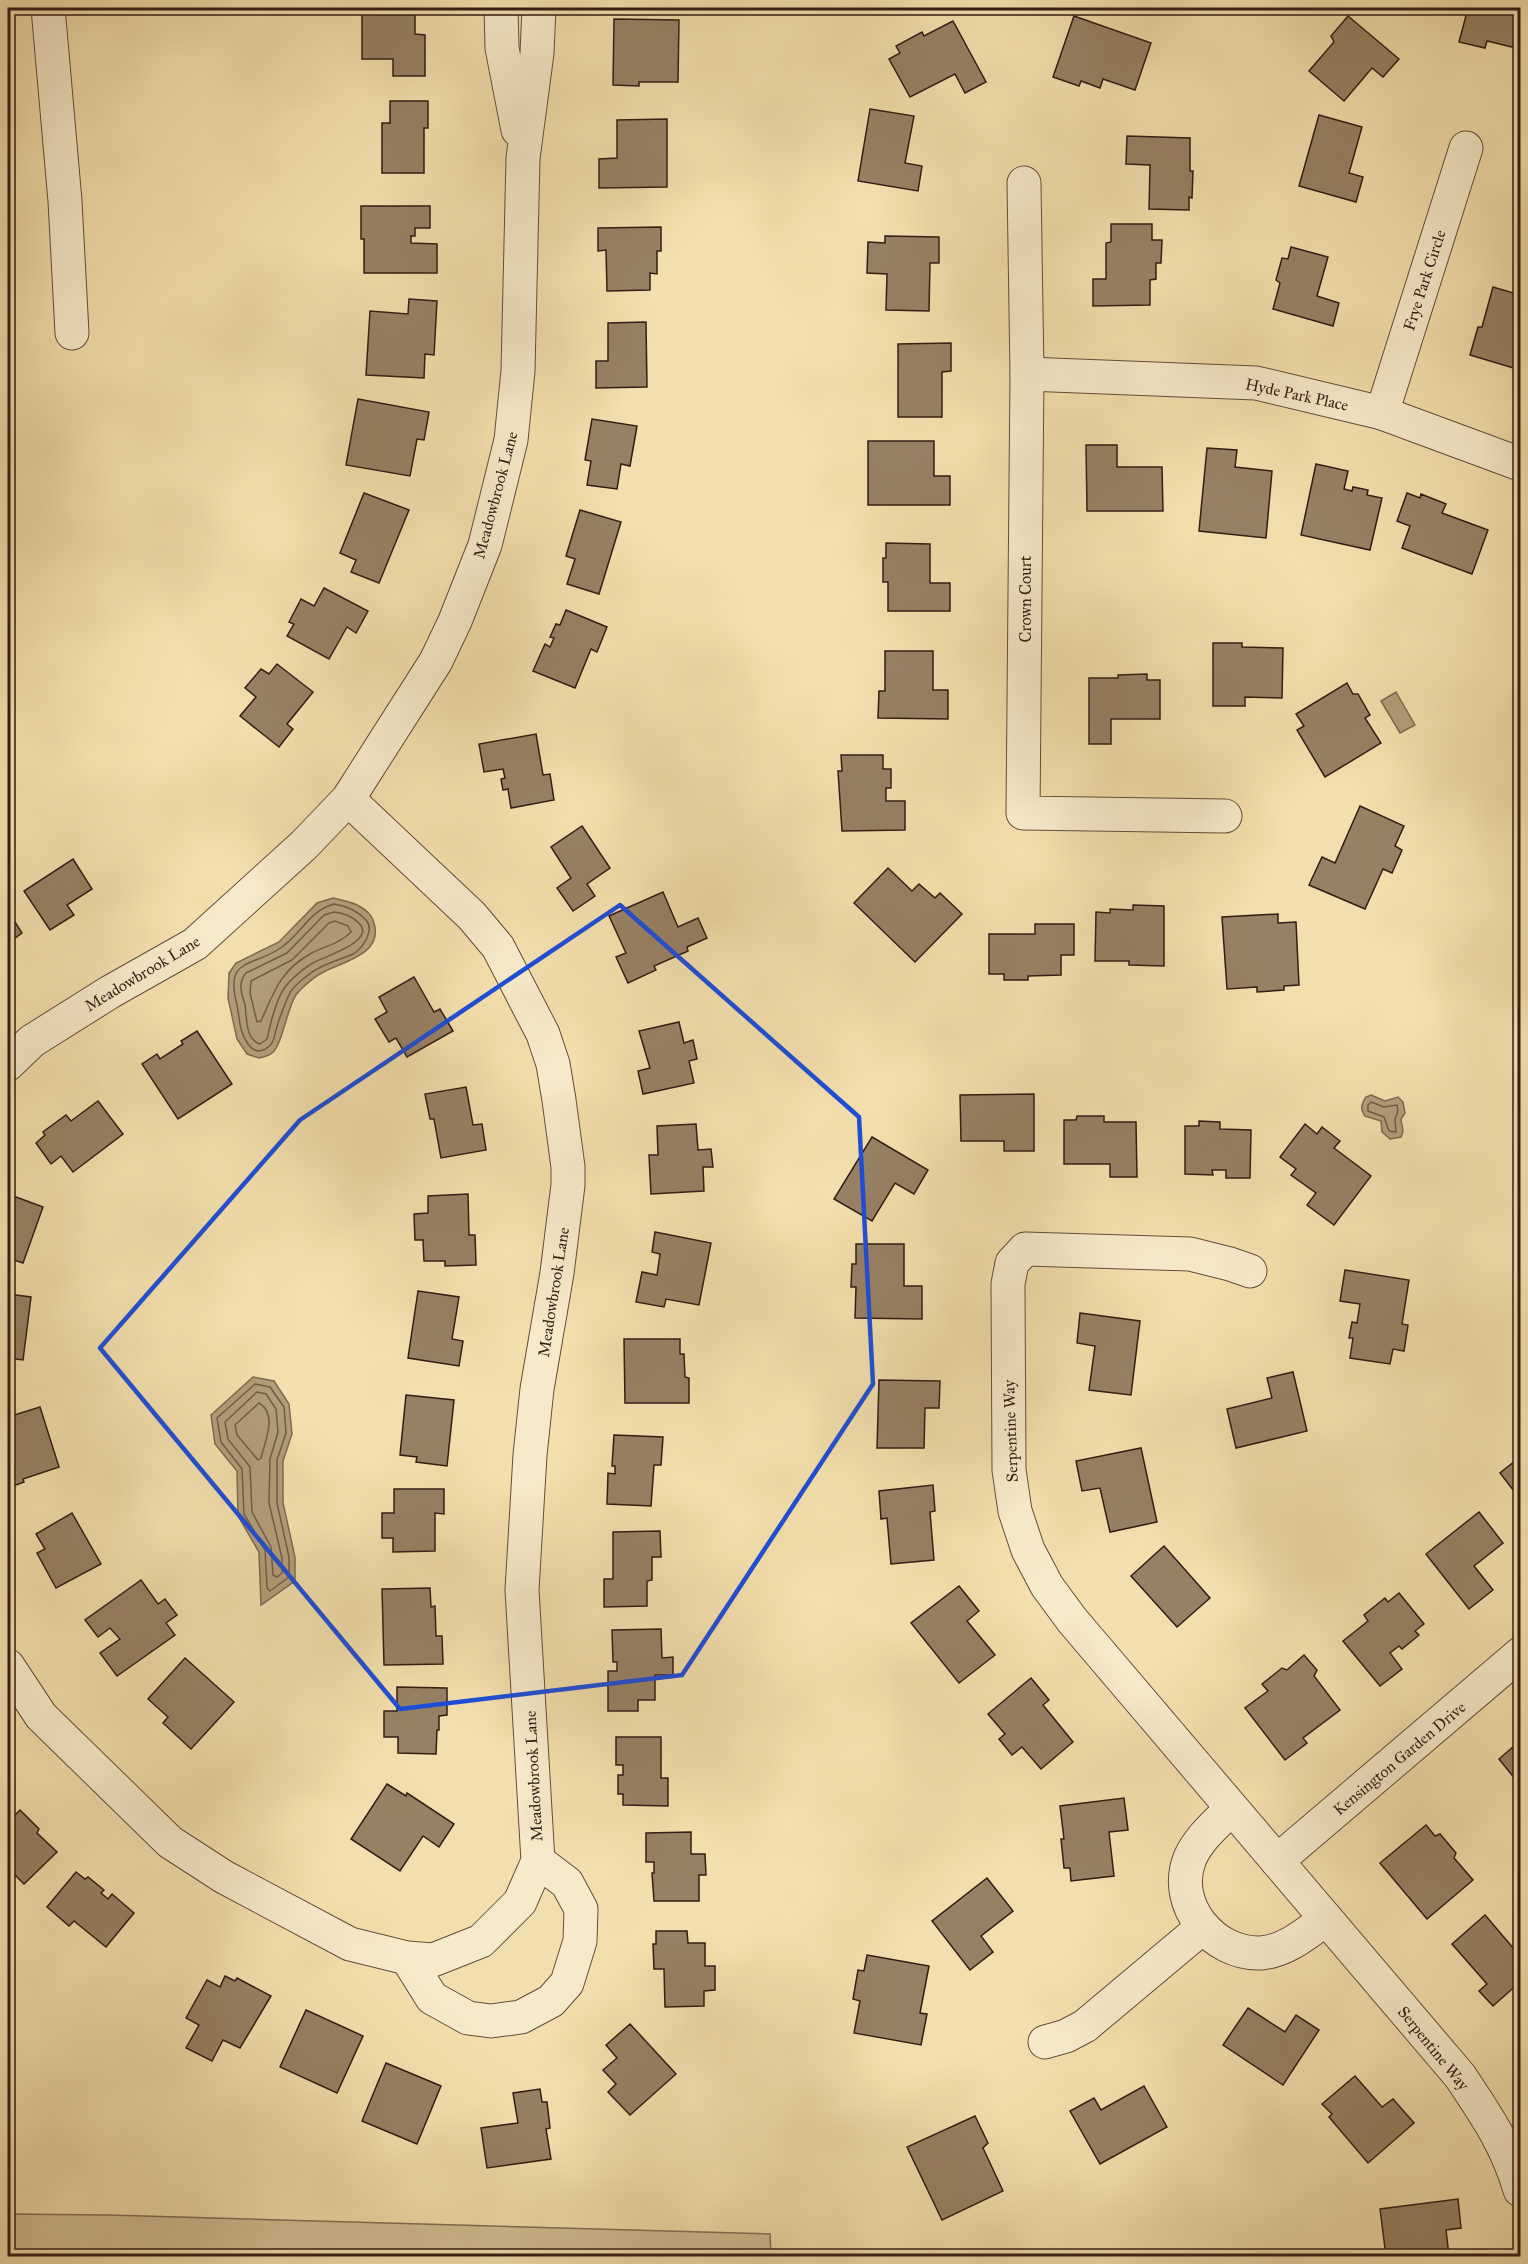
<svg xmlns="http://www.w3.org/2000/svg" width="1528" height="2264" viewBox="0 0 1528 2264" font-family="'IM FELL Great Primer',serif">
<rect width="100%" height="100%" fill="#f3dfad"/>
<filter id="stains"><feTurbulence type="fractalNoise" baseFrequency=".00333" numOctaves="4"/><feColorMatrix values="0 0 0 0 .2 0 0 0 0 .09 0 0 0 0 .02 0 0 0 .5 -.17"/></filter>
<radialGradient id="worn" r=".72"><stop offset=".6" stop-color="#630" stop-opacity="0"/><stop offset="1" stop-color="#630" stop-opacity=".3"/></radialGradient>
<polygon fill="#d2be93" stroke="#826d54" stroke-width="1.5" points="8,2214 109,2215 770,2234 771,2256 8,2256"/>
<g fill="#b29d79" stroke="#7f6951" stroke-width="1.5">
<polygon points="1396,692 1415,725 1400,733 1381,701"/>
<path d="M333,898C348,901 370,906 374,923C384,956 339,962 320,974C313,978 301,988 296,995C287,1008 282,1046 272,1053C269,1056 263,1057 259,1058L247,1054L237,1039L228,998L229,973L236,963L279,942L317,903Z"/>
<path d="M1371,1095L1385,1101L1398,1097L1403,1102L1405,1113L1401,1119L1403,1131L1401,1137L1390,1139L1382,1132L1381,1121L1365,1116C1360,1109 1361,1105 1366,1097Z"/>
<polygon points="253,1377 274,1381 289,1404 292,1434 283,1461 283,1503 295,1557 295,1581 261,1605 259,1552 238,1516 237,1471 215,1444 211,1415"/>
</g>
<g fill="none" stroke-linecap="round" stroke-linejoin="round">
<g stroke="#725c46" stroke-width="1.5">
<path d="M334,904C346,906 357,910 366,920C375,930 363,948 353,954C342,959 330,962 319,968C311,972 297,983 291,991C286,1000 277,1024 275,1034C273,1048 258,1058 248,1044C239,1032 240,1019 237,1005C224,956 253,968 282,947C302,933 309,911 334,904Z"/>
<path d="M334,912C344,913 352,916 359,923C377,942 322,957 313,963C304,968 291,979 285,987C277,998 270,1025 267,1039L260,1044C245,1039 247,1018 245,1005C242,994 237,984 246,973L287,953L324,915Z"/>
<path d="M335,921L348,926L351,932C340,944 324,946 310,954C280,971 274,992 261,1021L257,1022L250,993L251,981L292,960L329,923Z"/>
<polygon points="1371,1102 1384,1107 1397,1105 1398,1111 1395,1119 1396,1132 1389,1131 1384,1117 1368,1111 1368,1105"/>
<polygon points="255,1384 270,1387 284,1407 286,1433 277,1460 277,1503 289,1557 289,1577 270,1591 267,1588 265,1550 244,1514 242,1469 221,1442 217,1418"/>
<polygon points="257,1392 266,1394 276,1409 278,1432 270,1459 269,1503 282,1558 282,1573 277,1577 273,1575 271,1547 252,1512 250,1467 228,1439 225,1422"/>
<path d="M259,1403C278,1414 265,1441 261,1458L258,1460L237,1435L235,1425Z"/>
</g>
</g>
<g fill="#978164" stroke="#331c14" stroke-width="1.5">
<polygon points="374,8 415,8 415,34 425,35 425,76 393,76 393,59 362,59 362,11 374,11"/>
<polygon points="1468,8 1520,8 1520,49 1487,41 1485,48 1459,42"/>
<polygon points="1074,16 1151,43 1135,90 1103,79 1100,88 1081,81 1079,86 1053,77"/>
<polygon points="1348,16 1399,59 1383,77 1372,68 1344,101 1309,71 1334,42 1331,36"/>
<polygon points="614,19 679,20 678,82 639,82 639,86 613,85"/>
<polygon points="953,21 986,82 965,93 955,74 910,97 889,59 900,53 896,46 922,32 924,36"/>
<polygon points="390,101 428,101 428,128 424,128 424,173 382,173 382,123 390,123"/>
<polygon points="870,109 914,116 905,163 922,166 918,191 858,181"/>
<polygon points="1319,115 1362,127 1349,173 1363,177 1356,202 1299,186"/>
<polygon points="667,119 667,187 599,188 599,159 617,158 617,120"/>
<polygon points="1127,136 1190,138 1190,171 1193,171 1192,198 1189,197 1189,210 1149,209 1150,165 1126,164"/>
<polygon points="361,206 430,206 430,228 415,228 415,236 411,236 411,243 437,244 437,273 364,273 364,239 361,239"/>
<polygon points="1111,224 1152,224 1152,240 1162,240 1161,263 1156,263 1156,279 1150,280 1150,305 1093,306 1093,279 1106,279 1106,243 1111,242"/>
<polygon points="661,227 661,251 657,251 657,274 650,273 650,290 607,291 606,250 598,251 598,228"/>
<polygon points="885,236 939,237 939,263 930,263 929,311 886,310 887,274 867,273 868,242 885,243"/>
<polygon points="1291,247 1328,257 1317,296 1339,303 1333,326 1273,309 1280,283 1276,280 1282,258 1288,259"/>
<polygon points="1493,287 1520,295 1520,370 1470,355 1478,327 1482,327"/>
<polygon points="409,299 437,301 434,355 425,354 424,378 366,375 370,311 408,314"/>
<polygon points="646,322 647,387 596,388 596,361 608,361 608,323"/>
<polygon points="951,343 951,371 942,372 942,417 898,417 898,344"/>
<polygon points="358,399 429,412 424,440 417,439 410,476 346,465"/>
<polygon points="592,419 637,426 630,466 621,464 617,489 587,485 591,461 585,460"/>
<polygon points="868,441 934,441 934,476 950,476 950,505 868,505"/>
<polygon points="1086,445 1117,445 1117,467 1162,467 1163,511 1087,511"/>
<polygon points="1207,448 1237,450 1235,467 1272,471 1266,538 1199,531"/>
<polygon points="1316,464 1348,471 1344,489 1352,491 1353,487 1368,490 1367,495 1382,498 1370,550 1301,535"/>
<polygon points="364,493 409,510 379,583 351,572 356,560 340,553"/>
<polygon points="1407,493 1420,498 1421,494 1446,504 1442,513 1488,530 1472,574 1402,548 1410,526 1397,521"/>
<polygon points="580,510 621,522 599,594 567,584 575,559 566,556"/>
<polygon points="886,543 930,544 930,583 950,583 950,611 888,611 888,582 883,582 883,558 886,558"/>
<polygon points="324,588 368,611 356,633 347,627 329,659 287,636 294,624 289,622 301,599 314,606"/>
<polygon points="566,610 607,627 597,652 591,649 575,688 533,671 545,644 550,647 554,638 550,637 556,624 560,625"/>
<polygon points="1213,643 1242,643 1242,647 1283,648 1282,698 1245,697 1245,706 1213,706"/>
<polygon points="885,651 933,651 933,690 948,690 948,719 878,718 879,691 885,691"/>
<polygon points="277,664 313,692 287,724 293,729 279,747 240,716 256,697 245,688 261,669 269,674"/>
<polygon points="1147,674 1147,680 1160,680 1160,719 1111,719 1111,744 1089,744 1089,678 1118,678 1118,675"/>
<polygon points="1347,683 1353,694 1358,694 1370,715 1365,718 1381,743 1325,777 1297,730 1304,726 1296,714"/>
<rect x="1516" y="689" width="4" height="32"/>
<polygon points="536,734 543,775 550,774 554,800 511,808 508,789 503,790 501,779 505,778 503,769 484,772 479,744"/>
<polygon points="841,755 883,755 883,769 891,769 891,788 886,788 886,801 905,801 905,830 842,831 838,771 842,771"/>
<polygon points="1516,791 1520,791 1520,819 1518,819"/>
<polygon points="1360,806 1404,826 1395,846 1402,850 1392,873 1383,869 1365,909 1309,885 1322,857 1335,863"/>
<polygon points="582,826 610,868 587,884 595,896 573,911 557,888 571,878 551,847"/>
<polygon points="73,859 92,889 67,905 74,915 50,930 24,891"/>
<polygon points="888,868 912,891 919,884 935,898 940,893 962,914 915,962 854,903"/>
<polygon points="663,892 678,927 698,918 707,938 687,947 688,951 654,966 656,970 628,983 616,957 626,953 609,916"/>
<polygon points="1133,905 1164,906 1164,966 1129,965 1129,961 1095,961 1096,912 1110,913 1110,909 1133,910"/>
<polygon points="8,911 22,933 8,943"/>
<polygon points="1278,914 1278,923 1296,922 1299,985 1284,986 1284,990 1257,992 1257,987 1227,989 1222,917"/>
<polygon points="1035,924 1074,924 1074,955 1061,955 1061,975 1028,976 1028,980 1004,980 1004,974 989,974 989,934 1035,934"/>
<polygon points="414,977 434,1012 440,1009 453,1031 407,1057 396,1038 389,1042 375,1019 387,1012 379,997"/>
<polygon points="679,1022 684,1043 693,1040 697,1059 689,1061 694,1083 643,1094 638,1071 650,1068 639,1031"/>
<polygon points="197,1031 232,1084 178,1119 142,1064 157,1054 160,1059 183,1044 181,1041"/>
<polygon points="466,1087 473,1125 482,1124 486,1150 441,1158 434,1119 430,1119 425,1094"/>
<polygon points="1034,1094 1034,1151 1004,1151 1004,1141 961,1141 960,1095"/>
<polygon points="98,1101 123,1134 73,1172 61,1156 51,1164 36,1143 45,1135 43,1132 66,1115 71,1121"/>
<polygon points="1077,1116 1104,1116 1104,1122 1136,1122 1137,1177 1110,1177 1110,1164 1064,1164 1064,1120 1076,1120"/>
<polygon points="1199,1121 1220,1122 1220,1129 1251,1130 1250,1178 1226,1178 1226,1170 1212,1170 1213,1175 1185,1174 1185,1126 1199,1126"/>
<polygon points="696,1124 698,1150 711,1149 713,1167 703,1167 704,1191 651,1194 649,1155 658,1155 657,1126"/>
<polygon points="1305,1124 1317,1134 1322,1127 1340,1141 1334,1148 1371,1176 1334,1225 1307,1205 1316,1193 1291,1175 1296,1169 1280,1157"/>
<polygon points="872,1137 928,1170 914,1194 895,1183 872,1221 834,1199"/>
<polygon points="8,1194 43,1207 23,1263 8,1258"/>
<polygon points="468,1194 469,1235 475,1235 476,1265 445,1266 445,1261 424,1261 423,1240 415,1240 414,1214 428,1213 428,1196"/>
<polygon points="655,1232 711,1243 699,1305 666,1299 664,1307 636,1302 642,1272 657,1275 660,1254 652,1252"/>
<polygon points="856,1244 904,1244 904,1286 922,1286 922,1319 855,1318 856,1287 851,1287 852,1264 856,1264"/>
<polygon points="1345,1270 1409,1280 1402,1324 1408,1325 1404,1351 1393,1349 1390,1364 1350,1358 1353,1338 1349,1338 1352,1322 1357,1323 1360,1304 1340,1301"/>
<polygon points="418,1291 459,1297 452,1339 463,1341 459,1366 408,1358"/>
<polygon points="8,1294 31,1297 23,1360 8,1358"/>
<polygon points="1080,1313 1140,1321 1131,1395 1089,1390 1095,1346 1077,1343"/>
<polygon points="624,1339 680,1339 680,1354 684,1354 685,1377 689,1378 689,1403 625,1403"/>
<polygon points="1293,1372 1307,1431 1236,1448 1227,1409 1272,1398 1267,1378"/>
<polygon points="879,1380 940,1381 939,1408 925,1408 924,1448 877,1448"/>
<polygon points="406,1395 454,1400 447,1466 416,1462 417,1457 400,1455"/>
<polygon points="40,1407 59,1467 23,1479 24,1482 8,1488 8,1417"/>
<polygon points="614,1435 663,1437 661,1465 654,1465 651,1506 607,1504 608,1473 615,1474 615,1466 612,1466"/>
<polygon points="1141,1448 1157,1522 1110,1532 1100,1488 1082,1491 1076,1461"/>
<polygon points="1520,1457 1520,1499 1500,1473"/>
<polygon points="933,1485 935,1511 930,1512 934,1560 891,1564 887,1518 881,1519 879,1491"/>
<polygon points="394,1489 444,1489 444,1514 435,1513 435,1551 393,1552 393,1538 382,1538 382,1513 394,1513"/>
<polygon points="1479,1512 1503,1543 1474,1566 1493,1590 1469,1609 1426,1554"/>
<polygon points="72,1513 101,1564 56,1588 37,1553 45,1549 36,1534"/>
<polygon points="660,1531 661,1557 652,1557 652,1580 647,1581 647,1606 604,1607 604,1579 613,1579 613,1532"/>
<polygon points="1164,1546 1210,1598 1177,1627 1131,1576"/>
<polygon points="141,1580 158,1604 165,1599 177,1615 166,1623 175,1635 117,1676 100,1653 120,1639 110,1628 98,1637 85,1620"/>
<polygon points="959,1586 979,1611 967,1621 995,1655 959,1683 911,1623"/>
<polygon points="430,1588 431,1607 435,1606 436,1636 442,1636 443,1664 384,1665 382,1589"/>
<polygon points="1399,1593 1424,1624 1415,1631 1419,1635 1402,1649 1399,1646 1390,1653 1402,1669 1380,1686 1343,1641 1368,1621 1364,1615 1385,1598 1388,1602"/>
<polygon points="661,1629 662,1658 673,1657 673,1675 655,1675 655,1700 638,1700 638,1711 608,1711 608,1671 617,1671 617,1662 613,1662 612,1630"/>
<polygon points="1304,1655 1317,1670 1314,1676 1340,1710 1303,1738 1307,1743 1285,1760 1245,1708 1268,1691 1262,1684 1282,1668 1287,1670"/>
<polygon points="185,1658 234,1702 191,1749 163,1723 168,1717 148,1699"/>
<polygon points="1031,1678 1049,1700 1043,1705 1073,1742 1041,1769 1022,1747 1012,1755 999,1739 1005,1734 988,1714"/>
<polygon points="397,1687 447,1688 447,1715 439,1716 439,1730 437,1730 436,1754 398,1753 398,1737 384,1737 384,1711 397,1711"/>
<polygon points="616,1737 661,1737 661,1778 668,1778 668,1806 623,1805 623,1794 618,1794 618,1775 623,1775 623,1765 616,1765"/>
<polygon points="1520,1741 1520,1785 1499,1759"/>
<polygon points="387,1784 406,1796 407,1793 454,1824 439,1847 423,1836 400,1871 351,1839"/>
<polygon points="1124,1798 1128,1830 1109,1832 1114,1876 1071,1881 1070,1868 1064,1868 1061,1839 1064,1839 1060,1806"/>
<polygon points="20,1810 39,1829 37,1833 57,1852 24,1884 8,1868 8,1822"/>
<polygon points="1426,1825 1435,1836 1440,1834 1456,1853 1454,1858 1473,1880 1427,1919 1380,1863"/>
<polygon points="691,1832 691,1854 705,1854 706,1875 699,1875 699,1901 654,1901 652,1873 654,1873 654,1862 646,1862 646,1833"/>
<polygon points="76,1872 85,1879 88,1877 104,1890 101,1893 108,1899 112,1894 134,1913 106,1947 74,1921 69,1926 47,1907"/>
<polygon points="987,1878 1013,1911 981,1936 993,1952 970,1970 932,1921"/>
<polygon points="1485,1915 1520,1956 1520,1982 1493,2006 1479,1991 1487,1984 1452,1944"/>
<polygon points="656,1931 687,1931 688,1943 705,1943 705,1966 715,1966 715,1990 704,1991 704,2006 665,2007 664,1969 654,1969 653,1944 656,1944"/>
<polygon points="867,1955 929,1966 920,2013 927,2014 921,2045 854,2033 860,2001 853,1999 858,1970 864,1971"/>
<polygon points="225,1976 235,1981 237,1978 271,1996 240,2048 223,2040 212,2061 186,2048 199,2025 186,2018 207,1980 220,1987"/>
<polygon points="1248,2008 1285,2032 1296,2015 1319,2030 1283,2085 1223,2045"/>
<polygon points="306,2010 363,2036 337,2093 280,2067"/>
<polygon points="630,2024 676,2074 630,2115 608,2092 616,2084 603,2070 617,2058 606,2045"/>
<polygon points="386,2063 441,2086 417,2144 362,2121"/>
<polygon points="1355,2076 1382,2107 1393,2099 1414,2123 1368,2163 1329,2117 1332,2114 1322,2104"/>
<polygon points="1144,2086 1167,2127 1100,2164 1070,2111 1094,2098 1101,2110"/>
<polygon points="540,2089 542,2102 547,2102 550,2128 546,2129 551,2159 487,2168 481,2128 518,2123 513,2093"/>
<polygon points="975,2116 988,2143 983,2148 1003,2191 942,2220 907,2147"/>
<polygon points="1458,2199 1461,2228 1446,2230 1449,2256 1386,2256 1380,2209"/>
</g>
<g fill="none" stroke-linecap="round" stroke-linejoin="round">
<defs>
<g id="minor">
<polyline points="48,8 65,201 72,333"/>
<polyline points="501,8 502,48 518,130"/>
<polyline points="1024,183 1027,374 1023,813 1225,816"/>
<polyline points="1027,374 1256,383 1382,413 1520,464"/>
<polyline points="1382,413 1466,148"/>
<polyline points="348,799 436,661 455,621 485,545 511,440 518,371 523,158 537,53 539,8"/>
<polyline points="8,1064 32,1041 110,992 195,944 304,845 348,799 472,916 498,947 543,1034 553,1064 559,1100 568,1167 568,1185 557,1273 537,1389 530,1455 522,1590 538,1861 520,1902 481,1941 433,1960 407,1958 350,1944 224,1877 170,1842 41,1716 8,1666"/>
<path d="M1250,1271L1230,1264L1190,1254L1025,1249L1012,1263L1008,1284L1009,1470L1015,1511L1028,1550L1047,1586L1072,1620L1460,2076C1486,2115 1507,2145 1520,2190"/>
<path d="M1231,1809C1216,1824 1199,1838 1190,1858C1171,1905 1214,1955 1261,1953C1286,1951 1307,1933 1326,1919"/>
<polyline points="1277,1861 1520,1654"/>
<polyline points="407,1958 432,1998 468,2018 491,2021 521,2017 551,2001 567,1983 580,1941 581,1909 567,1883 538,1861"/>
<polyline points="1045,2042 1066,2036 1085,2026 1203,1927"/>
</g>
</defs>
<use href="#minor" stroke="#634d3a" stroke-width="35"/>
<use href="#minor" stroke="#f7eaca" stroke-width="33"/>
</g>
<path fill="none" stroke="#1d4ed8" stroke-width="4.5" stroke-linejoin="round" d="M620,905L859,1117L873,1384L682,1675L400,1709L100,1348L300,1120Z"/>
<g text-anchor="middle" stroke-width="5" stroke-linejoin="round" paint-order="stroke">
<g font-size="16" fill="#331c14" stroke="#f7eaca">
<text transform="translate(1424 280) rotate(-72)" y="6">Frye Park Circle</text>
<text transform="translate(1297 394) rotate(12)" y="6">Hyde Park Place</text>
<text transform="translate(495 495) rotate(-75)" y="6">Meadowbrook Lane</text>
<text transform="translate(1025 599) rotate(-90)" y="6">Crown Court</text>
<text transform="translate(142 973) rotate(-31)" y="6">Meadowbrook Lane</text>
<text transform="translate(553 1292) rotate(-81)" y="6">Meadowbrook Lane</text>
<text transform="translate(1010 1431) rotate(-92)" y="6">Serpentine Way</text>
<text transform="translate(1399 1758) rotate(-40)" y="6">Kensington Garden Drive</text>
<text transform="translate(533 1776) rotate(-93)" y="6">Meadowbrook Lane</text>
<text transform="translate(1434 2048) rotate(51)" y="6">Serpentine Way</text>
</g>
</g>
<rect width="1528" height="2264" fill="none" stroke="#f3dfad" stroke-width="30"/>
<rect x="9" y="9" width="1510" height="2246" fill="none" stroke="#331c14" stroke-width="3"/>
<rect x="15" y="15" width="1498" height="2234" fill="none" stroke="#331c14" stroke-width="1.5"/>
<rect width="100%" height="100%" filter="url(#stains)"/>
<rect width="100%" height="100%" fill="url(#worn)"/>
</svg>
